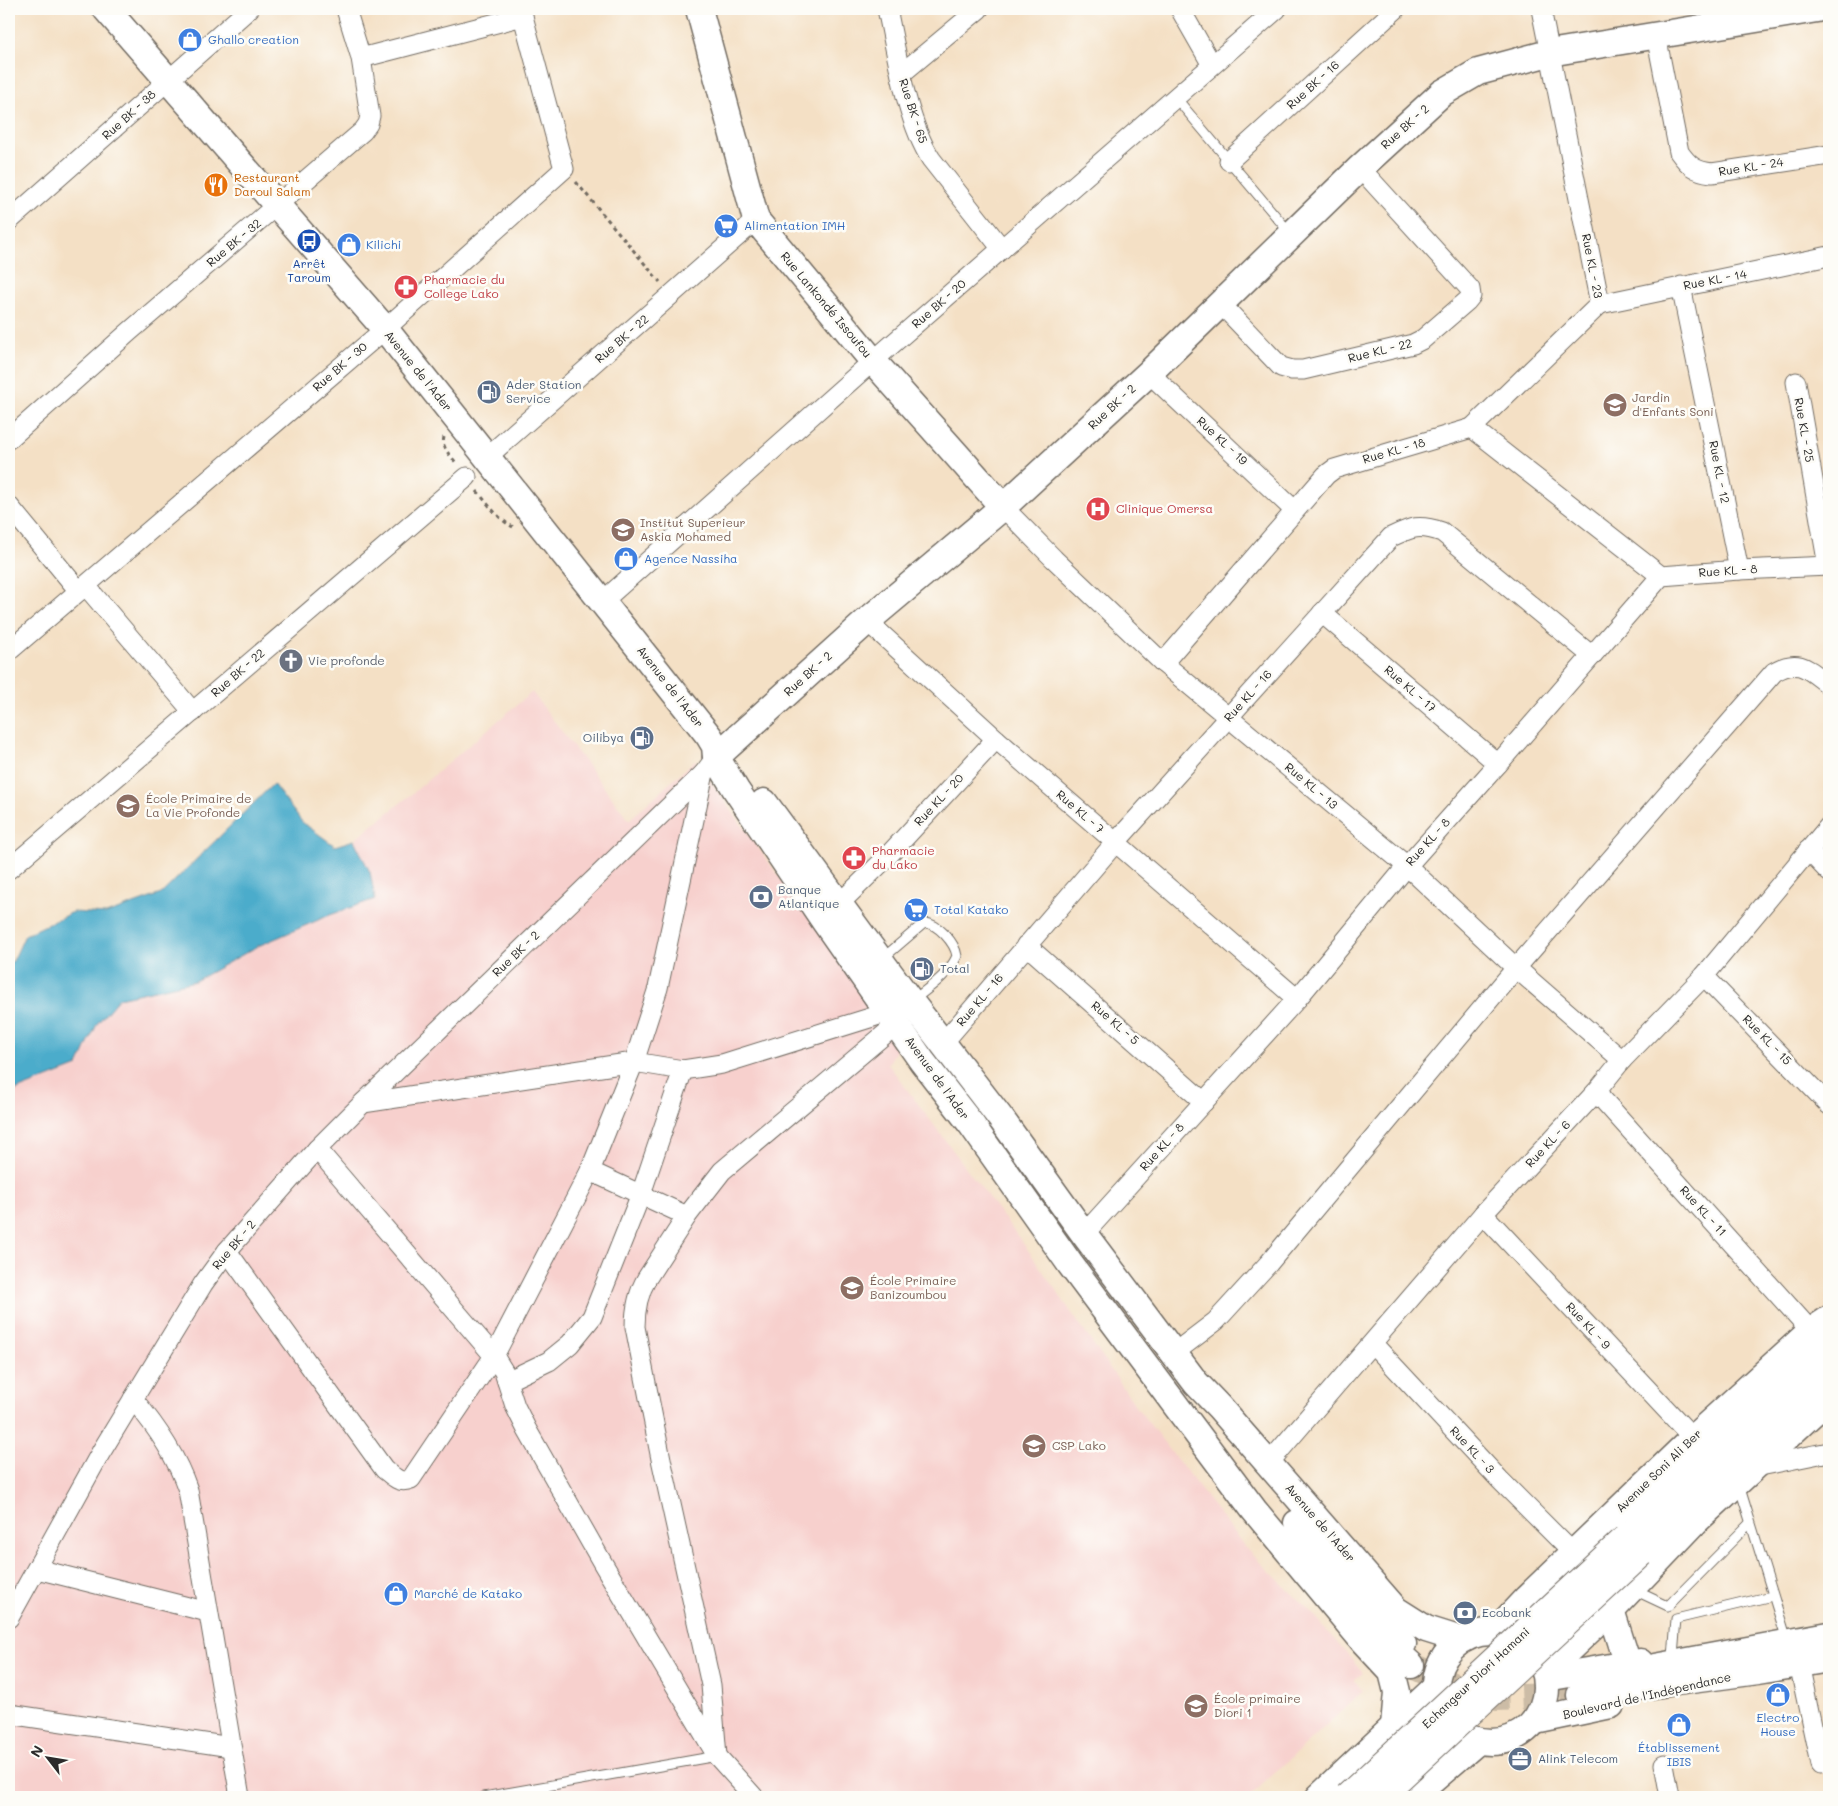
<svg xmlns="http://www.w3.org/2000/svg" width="1838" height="1806" viewBox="0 0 1838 1806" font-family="Mali,sans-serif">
<rect width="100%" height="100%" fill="#fdfcf7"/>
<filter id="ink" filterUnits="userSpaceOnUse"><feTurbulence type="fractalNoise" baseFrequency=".02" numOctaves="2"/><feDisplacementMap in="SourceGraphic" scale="10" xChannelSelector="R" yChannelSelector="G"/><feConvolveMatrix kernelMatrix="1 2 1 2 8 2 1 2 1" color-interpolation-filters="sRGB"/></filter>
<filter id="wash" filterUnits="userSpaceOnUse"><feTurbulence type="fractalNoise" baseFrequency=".0096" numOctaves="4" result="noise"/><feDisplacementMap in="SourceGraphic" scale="20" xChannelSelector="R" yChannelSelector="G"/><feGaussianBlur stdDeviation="1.12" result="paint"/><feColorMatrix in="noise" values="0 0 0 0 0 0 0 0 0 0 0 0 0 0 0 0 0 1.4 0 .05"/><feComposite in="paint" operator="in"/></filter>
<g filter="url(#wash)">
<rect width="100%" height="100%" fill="#f4e0c5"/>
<polygon fill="#f7d0cd" points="532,692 629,820 695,760 900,1044 888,1064 1031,1254 1138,1409 1245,1547 1310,1611 1363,1673 1354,1680 1363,1691 1249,1797 9,1797 9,1093 78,1066 97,1024 119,998 195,981 258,946 330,915 375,899 370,872 354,840 408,797"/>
<polygon fill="#4caccb" stroke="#3c6c7b" points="273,784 302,822 335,846 354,840 370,872 375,899 330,915 258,946 195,981 119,998 97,1024 78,1066 9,1093 9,963 13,961 25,935 73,912 106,914 161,894"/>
</g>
<g filter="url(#ink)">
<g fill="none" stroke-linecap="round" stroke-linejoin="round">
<polyline stroke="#ccbca6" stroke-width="26" stroke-dasharray="26 13" stroke-linecap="butt" points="1411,1665 1456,1687 1496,1698 1580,1695"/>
<defs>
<g id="lane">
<polyline points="1176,98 1290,233"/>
<path d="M882,959L924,923C938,923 955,943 957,956C948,976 928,988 912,1001"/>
<polyline points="1739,1485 1787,1640"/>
<polyline points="1634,1590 1668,1606 1750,1523"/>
<polyline points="1673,1657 1676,1619 1772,1596"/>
<polyline points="484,1797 717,1756"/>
</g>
<g id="street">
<path d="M887,9C897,54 906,120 931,159L1002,249"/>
<polyline points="1180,9 1212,65"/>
<path d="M1656,35L1679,152C1689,166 1695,171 1712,173L1829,155"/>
<polyline points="361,58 523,16"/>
<polyline points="901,74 979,9"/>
<polyline points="1229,161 1396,9"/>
<polyline points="9,221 249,9"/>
<polyline points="1681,286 1739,570"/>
<polyline points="1220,303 1281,367 1292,370 1303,370 1413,344 1423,339 1467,301 1471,296 1470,289 1360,168"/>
<polyline points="1600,304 1829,256"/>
<polyline points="1149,373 1294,510"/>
<polyline points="1796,382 1828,566"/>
<polyline points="1472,428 1600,304 1541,9"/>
<polyline points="9,439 129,332 363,131 368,124 370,116 361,58 346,9"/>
<polyline points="487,457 756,220"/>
<polyline points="9,506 79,591"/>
<polyline points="1003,507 1054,559 1163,663 1407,866 1516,968 1622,1060"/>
<polyline points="86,586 193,712"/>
<polyline points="603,601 873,361 1277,9"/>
<polyline points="1322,613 1498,764"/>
<polyline points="867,621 996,739 1297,999"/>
<polyline points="9,651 385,329 564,169 521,9"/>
<polyline points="1163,663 1326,475 1334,469 1472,428 1661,576"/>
<polyline points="1808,850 1829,872"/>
<polyline points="9,869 467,477"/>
<polyline points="840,903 884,860 996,739"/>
<polyline points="1026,945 1204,1102"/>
<polyline points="1704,976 1829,1105"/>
<path d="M943,1043L1115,843L1391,537C1412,527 1419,524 1442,532L1592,656"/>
<polyline points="1596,1092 1811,1331"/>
<polyline points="363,1103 634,1062 683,1070 722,1064 889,1012"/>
<polyline points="317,1149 494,1356 504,1372 515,1406 527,1430 602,1562 717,1756 754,1797"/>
<polyline points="590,1171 687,1216"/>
<polyline points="1483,1214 1693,1438"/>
<polyline points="1084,1234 1297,999 1407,866 1498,764 1661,576 1739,570 1829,566"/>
<path d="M227,1251L384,1469C394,1477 399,1484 411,1479L494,1356L590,1171L634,1062L658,988L704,773"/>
<polyline points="1373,1344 1500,1480 1574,1554"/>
<path d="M1174,1353L1216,1321L1269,1263L1516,968L1774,672C1799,657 1809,670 1829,685"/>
<polyline points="507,1381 549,1361 570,1344 592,1317 641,1194 683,1070"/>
<path d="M133,1399C157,1427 176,1455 188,1490L240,1797"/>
<polyline points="1268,1464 1483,1214 1596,1092 1622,1060 1704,976 1829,826"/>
<polyline points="1755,1467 1829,1452"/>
<polyline points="37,1569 208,1612"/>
<polyline points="9,1618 101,1452 203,1284 227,1251 317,1149 363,1103 704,773 716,757"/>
<polyline points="1799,1664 1820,1764"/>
<polyline points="9,1714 231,1747"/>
<path d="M717,1756L711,1685L661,1459L635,1327C635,1310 638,1293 647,1278L687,1216L722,1171L897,1024"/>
<polyline points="1664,1764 1670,1797"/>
</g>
<g id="secondary">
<polyline points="106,9 385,329 709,736 715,746 716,757 736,790 825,922 922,1061 971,1124 1070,1264 1254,1510 1364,1642 1392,1672 1397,1692 1394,1726"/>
<polyline points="699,9 756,220 873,361 1003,507"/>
<polyline points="716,757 867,621 1003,507 1149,373 1360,168 1442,93 1478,72 1549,53 1817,9"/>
<polyline points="764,802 911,1002 1002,1120 1084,1234 1196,1383 1219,1407 1396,1610 1426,1629 1461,1640"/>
<polyline points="1297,1523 1377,1620 1394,1638 1403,1644"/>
<polyline points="1611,1610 1628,1664"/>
<polyline points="1496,1631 1527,1598 1693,1438 1811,1331 1829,1319"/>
<circle cx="1491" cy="1687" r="55"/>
<polyline points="1380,1637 1411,1665"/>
<polyline points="1545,1672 1611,1610 1696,1521 1829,1398"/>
<polyline points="1623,1673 1829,1635"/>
<polyline points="1546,1678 1640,1662"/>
<polyline points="1580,1695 1758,1671 1829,1659"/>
<polyline points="1535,1721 1611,1705"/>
<polyline points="1319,1797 1435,1688"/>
<polyline points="1413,1797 1478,1741"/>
</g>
<g id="primary">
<polyline points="1626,1539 1811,1359 1829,1344"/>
<polyline points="1641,1553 1829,1377"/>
</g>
</defs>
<use href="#lane" stroke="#716a61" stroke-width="11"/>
<use href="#street" stroke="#716a61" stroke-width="21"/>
<use href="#secondary" stroke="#716a61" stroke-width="29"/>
<use href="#primary" stroke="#716a61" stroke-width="30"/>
<g stroke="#716a61" stroke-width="3" stroke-dasharray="4 4" stroke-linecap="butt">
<polyline points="576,182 660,282"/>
<path d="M444,437C441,448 451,456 457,464"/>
<path d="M477,491C488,504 498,519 513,527"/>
</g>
<use href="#lane" stroke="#fff" stroke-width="9"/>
<use href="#street" stroke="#fff" stroke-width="19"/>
<use href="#secondary" stroke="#fff" stroke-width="26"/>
<use href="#primary" stroke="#fff" stroke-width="28"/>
<defs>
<g id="primary-bridge">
<polyline points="1348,1797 1626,1539"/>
<polyline points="1378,1797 1641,1553"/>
</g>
</defs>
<use href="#primary-bridge" stroke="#716a61" stroke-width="30" stroke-linecap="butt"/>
<use href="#primary-bridge" stroke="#fff" stroke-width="28"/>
</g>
</g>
<defs>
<symbol id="shop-disc" viewBox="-11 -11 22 22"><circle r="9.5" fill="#3f7fe0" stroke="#fdfcf7"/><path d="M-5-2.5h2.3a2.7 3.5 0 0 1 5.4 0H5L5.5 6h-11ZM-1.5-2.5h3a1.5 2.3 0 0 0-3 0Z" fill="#fff"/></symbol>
<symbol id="restaurant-disc" viewBox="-11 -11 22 22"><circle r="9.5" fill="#e8710a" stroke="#fdfcf7"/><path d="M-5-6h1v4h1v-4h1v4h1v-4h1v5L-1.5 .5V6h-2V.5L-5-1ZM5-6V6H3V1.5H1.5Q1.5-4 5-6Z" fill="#fff"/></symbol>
<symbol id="supermarket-disc" viewBox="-11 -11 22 22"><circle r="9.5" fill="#3f7fe0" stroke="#fdfcf7"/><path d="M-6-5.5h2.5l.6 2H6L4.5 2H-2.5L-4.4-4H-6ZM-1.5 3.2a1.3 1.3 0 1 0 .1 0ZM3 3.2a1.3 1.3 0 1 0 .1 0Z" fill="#fff"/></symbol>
<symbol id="bus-disc" viewBox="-11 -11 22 22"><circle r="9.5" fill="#1a4fb4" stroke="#fdfcf7"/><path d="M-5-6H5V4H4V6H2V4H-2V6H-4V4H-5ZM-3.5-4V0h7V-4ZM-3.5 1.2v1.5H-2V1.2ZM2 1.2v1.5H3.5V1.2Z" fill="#fff"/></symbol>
<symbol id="pharmacy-disc" viewBox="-11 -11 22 22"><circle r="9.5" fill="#e0444e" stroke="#fdfcf7"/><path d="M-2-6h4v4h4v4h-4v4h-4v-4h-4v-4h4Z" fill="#fff"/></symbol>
<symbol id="fuel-disc" viewBox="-11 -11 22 22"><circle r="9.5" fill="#5c6f8a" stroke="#fdfcf7"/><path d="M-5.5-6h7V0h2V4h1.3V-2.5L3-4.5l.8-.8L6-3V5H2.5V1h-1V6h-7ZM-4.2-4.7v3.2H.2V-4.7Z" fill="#fff"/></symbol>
<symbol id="school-disc" viewBox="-11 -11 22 22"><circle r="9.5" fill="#8d6e63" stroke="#fdfcf7"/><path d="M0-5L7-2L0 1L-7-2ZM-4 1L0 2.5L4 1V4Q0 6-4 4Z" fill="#fff"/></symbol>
<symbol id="hospital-disc" viewBox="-11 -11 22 22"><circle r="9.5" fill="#e0444e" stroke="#fdfcf7"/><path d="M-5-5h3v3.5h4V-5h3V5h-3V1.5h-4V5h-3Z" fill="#fff"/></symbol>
<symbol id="university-disc" viewBox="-11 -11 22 22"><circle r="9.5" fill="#8d6e63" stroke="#fdfcf7"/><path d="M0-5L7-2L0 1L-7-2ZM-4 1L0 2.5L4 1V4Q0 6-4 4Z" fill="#fff"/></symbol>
<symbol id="church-disc" viewBox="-11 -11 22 22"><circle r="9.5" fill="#6b7280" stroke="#fdfcf7"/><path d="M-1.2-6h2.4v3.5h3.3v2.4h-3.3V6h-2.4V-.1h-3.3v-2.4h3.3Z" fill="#fff"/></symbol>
<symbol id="bank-disc" viewBox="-11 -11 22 22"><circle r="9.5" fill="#5c6f8a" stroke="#fdfcf7"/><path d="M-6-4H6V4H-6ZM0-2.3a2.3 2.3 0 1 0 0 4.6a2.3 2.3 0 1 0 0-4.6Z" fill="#fff"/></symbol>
<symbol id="office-disc" viewBox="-11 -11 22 22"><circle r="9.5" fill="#5c6f8a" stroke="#fdfcf7"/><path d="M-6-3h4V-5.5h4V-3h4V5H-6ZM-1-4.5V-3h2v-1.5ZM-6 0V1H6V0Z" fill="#fff"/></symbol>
</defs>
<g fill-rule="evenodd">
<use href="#shop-disc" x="176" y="26" width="28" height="28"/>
<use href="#restaurant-disc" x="202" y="171" width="28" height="28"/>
<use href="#supermarket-disc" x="712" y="212" width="28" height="28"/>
<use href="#bus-disc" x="295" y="227" width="28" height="28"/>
<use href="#shop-disc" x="335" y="231" width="28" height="28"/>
<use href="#pharmacy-disc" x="392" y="273" width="28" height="28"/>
<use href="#fuel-disc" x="475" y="378" width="28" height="28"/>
<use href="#school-disc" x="1601" y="391" width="28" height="28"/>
<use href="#hospital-disc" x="1084" y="495" width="28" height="28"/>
<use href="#university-disc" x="609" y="516" width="28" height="28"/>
<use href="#shop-disc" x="612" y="545" width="28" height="28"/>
<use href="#church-disc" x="277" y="647" width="28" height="28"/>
<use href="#fuel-disc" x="628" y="724" width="28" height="28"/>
<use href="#school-disc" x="114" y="792" width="28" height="28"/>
<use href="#pharmacy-disc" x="840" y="844" width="28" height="28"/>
<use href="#bank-disc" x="747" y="883" width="28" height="28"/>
<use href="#supermarket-disc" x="902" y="896" width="28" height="28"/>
<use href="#fuel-disc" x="908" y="955" width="28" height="28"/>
<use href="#school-disc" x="838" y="1274" width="28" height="28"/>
<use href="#school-disc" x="1020" y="1432" width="28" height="28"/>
<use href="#shop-disc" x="382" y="1580" width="28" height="28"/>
<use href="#bank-disc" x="1451" y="1599" width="28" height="28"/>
<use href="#shop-disc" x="1764" y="1681" width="28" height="28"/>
<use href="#school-disc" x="1182" y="1692" width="28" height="28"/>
<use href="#shop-disc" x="1665" y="1711" width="28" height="28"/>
<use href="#office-disc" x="1506" y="1745" width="28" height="28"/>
</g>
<g text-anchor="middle" stroke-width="5" stroke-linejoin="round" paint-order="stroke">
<g font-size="12" fill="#366cbe" stroke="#fdfcf7" text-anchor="start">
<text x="208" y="44">Ghallo creation</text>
<text x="744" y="230">Alimentation IMH</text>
<text x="366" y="249">Kilichi</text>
<text x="644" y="563">Agence Nassiha</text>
<text x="934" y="914">Total Katako</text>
<text x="414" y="1598">Marché de Katako</text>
<text x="1778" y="1722" text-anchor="middle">Electro<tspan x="1778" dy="14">House</tspan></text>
<text x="1679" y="1752" text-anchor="middle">Établissement<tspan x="1679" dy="14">IBIS</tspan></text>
</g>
<g font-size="12" fill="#2b2b2b" stroke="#fdfcf7">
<text transform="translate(1313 85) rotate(-42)" y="4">Rue BK - 16</text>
<text transform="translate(913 111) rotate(72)" y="4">Rue BK - 65</text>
<text transform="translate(129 115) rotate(-42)" y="4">Rue BK - 38</text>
<text transform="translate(1405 127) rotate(-42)" y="4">Rue BK - 2</text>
<text transform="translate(1751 167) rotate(-9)" y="4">Rue KL - 24</text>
<text transform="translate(234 243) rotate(-40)" y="4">Rue BK - 32</text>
<text transform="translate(1592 266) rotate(79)" y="4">Rue KL - 23</text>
<text transform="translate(1715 280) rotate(-11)" y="4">Rue KL - 14</text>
<text transform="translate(939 304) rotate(-41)" y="4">Rue BK - 20</text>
<text transform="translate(826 305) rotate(50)" y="4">Rue Lankondé Issoufou</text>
<text transform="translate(622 339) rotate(-41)" y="4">Rue BK - 22</text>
<text transform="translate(1380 351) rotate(-14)" y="4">Rue KL - 22</text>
<text transform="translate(340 367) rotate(-41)" y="4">Rue BK - 30</text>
<text transform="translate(418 371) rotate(51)" y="4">Avenue de l'Ader</text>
<text transform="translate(1112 407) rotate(-43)" y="4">Rue BK - 2</text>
<text transform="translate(1804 430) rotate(80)" y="4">Rue KL - 25</text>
<text transform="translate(1222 441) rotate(43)" y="4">Rue KL - 19</text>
<text transform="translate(1394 451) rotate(-16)" y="4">Rue KL - 18</text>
<text transform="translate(1719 472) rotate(79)" y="4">Rue KL - 12</text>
<text transform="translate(1728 571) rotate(-4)" y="4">Rue KL - 8</text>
<text transform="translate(238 673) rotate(-41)" y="4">Rue BK - 22</text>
<text transform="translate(808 674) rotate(-42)" y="4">Rue BK - 2</text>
<text transform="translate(670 687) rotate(52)" y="4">Avenue de l'Ader</text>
<text transform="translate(1410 689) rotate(41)" y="4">Rue KL - 17</text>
<text transform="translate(1248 696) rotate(-48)" y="4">Rue KL - 16</text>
<text transform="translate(1311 786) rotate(40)" y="4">Rue KL - 13</text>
<text transform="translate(939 800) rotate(-47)" y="4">Rue KL - 20</text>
<text transform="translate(1080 812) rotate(41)" y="4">Rue KL - 7</text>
<text transform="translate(1428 842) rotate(-48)" y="4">Rue KL - 8</text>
<text transform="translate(516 954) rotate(-44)" y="4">Rue BK - 2</text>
<text transform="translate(980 1000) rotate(-50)" y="4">Rue KL - 16</text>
<text transform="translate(1115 1023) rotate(41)" y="4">Rue KL - 5</text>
<text transform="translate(1767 1040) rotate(46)" y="4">Rue KL - 15</text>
<text transform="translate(937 1078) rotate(54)" y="4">Avenue de l'Ader</text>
<text transform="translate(1548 1144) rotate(-47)" y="4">Rue KL - 6</text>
<text transform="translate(1162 1147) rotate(-48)" y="4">Rue KL - 8</text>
<text transform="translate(1703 1211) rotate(48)" y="4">Rue KL - 11</text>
<text transform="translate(234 1245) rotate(-50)" y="4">Rue BK - 2</text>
<text transform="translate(1588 1326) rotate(47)" y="4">Rue KL - 9</text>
<text transform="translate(1472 1450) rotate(47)" y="4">Rue KL - 3</text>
<text transform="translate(1659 1471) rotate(-44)" y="4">Avenue Soni Ali Ber</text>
<text transform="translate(1320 1523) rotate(49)" y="4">Avenue de l'Ader</text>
<text transform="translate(1476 1678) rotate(-43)" y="4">Echangeur Diori Hamani</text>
<text transform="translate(1647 1696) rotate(-13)" y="4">Boulevard de l'Indépendance</text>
</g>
<g font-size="12" fill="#c56008" stroke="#fdfcf7" text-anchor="start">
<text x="234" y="182">Restaurant<tspan x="234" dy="14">Daroul Salam</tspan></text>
</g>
<g font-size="12" fill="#164399" stroke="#fdfcf7">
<text x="309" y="268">Arrêt<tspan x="309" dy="14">Taroum</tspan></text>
</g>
<g font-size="12" fill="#be3a42" stroke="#fdfcf7" text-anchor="start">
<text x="424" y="284">Pharmacie du<tspan x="424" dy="14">College Lako</tspan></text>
<text x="1116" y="513">Clinique Omersa</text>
<text x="872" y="855">Pharmacie<tspan x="872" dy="14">du Lako</tspan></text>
</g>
<g font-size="12" fill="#4e5e75" stroke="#fdfcf7" text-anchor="start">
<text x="506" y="389">Ader Station<tspan x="506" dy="14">Service</tspan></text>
<text x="624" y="742" text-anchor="end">Oilibya</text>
<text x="778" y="894">Banque<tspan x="778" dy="14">Atlantique</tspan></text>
<text x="940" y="973">Total</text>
<text x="1482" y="1617">Ecobank</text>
<text x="1538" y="1763">Alink Telecom</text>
</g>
<g font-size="12" fill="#785e54" stroke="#fdfcf7" text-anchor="start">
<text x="1632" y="402">Jardin<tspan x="1632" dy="14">d'Enfants Soni</tspan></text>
<text x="640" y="527">Institut Superieur<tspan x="640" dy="14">Askia Mohamed</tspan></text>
<text x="146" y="803">École Primaire de<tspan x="146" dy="14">La Vie Profonde</tspan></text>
<text x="870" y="1285">École Primaire<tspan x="870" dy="14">Banizoumbou</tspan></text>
<text x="1052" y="1450">CSP Lako</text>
<text x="1214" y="1703">École primaire<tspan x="1214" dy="14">Diori 1</tspan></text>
</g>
<g font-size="12" fill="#5b616d" stroke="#fdfcf7" text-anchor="start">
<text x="308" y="665">Vie profonde</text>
</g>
</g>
<rect width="1838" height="1806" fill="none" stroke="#fdfcf7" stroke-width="30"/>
<g transform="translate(48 1758) rotate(301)" stroke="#fdfcf7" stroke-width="4" paint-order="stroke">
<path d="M0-4L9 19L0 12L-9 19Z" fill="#2b2b2b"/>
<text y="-8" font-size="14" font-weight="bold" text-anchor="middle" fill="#2b2b2b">N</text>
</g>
</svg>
